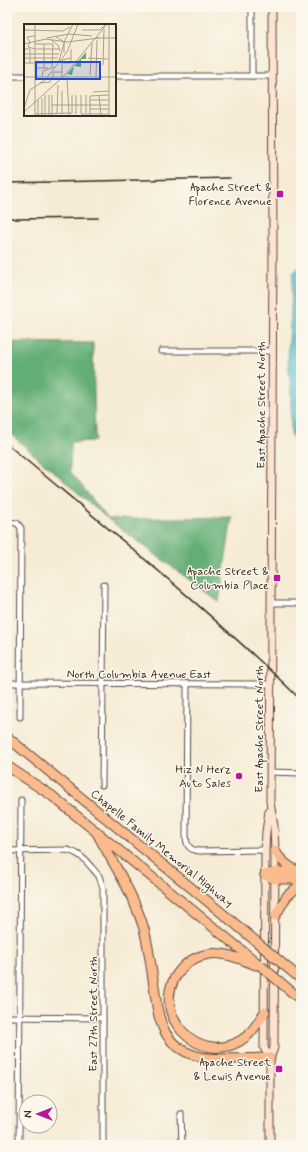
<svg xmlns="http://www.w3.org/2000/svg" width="308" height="1152" viewBox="0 0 308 1152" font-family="Mynerve,sans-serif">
<rect width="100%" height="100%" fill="#fbf7ec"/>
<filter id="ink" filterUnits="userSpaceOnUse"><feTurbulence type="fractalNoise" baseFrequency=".025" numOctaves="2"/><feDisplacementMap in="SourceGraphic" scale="8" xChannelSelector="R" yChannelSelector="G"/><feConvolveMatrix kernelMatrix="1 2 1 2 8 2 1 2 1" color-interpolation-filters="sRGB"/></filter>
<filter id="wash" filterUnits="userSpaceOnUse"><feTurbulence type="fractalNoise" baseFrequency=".012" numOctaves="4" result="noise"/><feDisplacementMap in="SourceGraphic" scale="16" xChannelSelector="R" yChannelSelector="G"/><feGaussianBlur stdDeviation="0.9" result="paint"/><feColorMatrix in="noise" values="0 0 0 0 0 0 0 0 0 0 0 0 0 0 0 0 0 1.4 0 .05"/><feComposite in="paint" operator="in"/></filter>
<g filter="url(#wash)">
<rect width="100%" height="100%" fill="#f6ebd5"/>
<polygon fill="#64ae76" stroke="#506c4a" points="7,342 93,343 95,441 71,442 70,471 108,519 232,517 219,602 108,519 7,431"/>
<polygon fill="#55c2cd" stroke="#487676" points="301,265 301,439 293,438 291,434 291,390 288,360 293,273"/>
</g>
<g filter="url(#ink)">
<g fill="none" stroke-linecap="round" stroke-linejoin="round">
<defs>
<g id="street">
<polyline points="7,76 25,76"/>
<polyline points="115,76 272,76"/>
<polyline points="252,76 252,7"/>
<polyline points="161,351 272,351"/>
<polyline points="7,522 17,523 21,528 20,717"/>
<polyline points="271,603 301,603"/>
<polyline points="7,683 270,684"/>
<path d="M187,684L186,834C186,844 188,850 199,851L265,850"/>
<polyline points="270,772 301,773"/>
<polyline points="102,785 104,585"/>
<path d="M7,851L67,850C82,853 89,865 99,876L103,888V1145"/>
<polyline points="7,1017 103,1018"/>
<polyline points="181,1114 182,1145"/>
<polyline points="19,1145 21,800"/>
</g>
<g id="secondary">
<polyline points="269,811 266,832 265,850 264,1048 270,1058"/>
<polyline points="270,1145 270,1058 274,1048 275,851 274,826 270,802 273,244 272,7"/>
</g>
<g id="highway">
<polyline points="7,737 239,927"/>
<polyline points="7,766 51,795 261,966"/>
<path d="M96,831C113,864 133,892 144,929C149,948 151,967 154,986C158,1017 161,1046 197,1056C216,1061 249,1058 270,1058"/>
<path d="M275,851C280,860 287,866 297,871"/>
<polyline points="265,875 275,879 301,879"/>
<polyline points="265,875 275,872 301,872"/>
<polyline points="275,916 287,896 301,884"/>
<path d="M256,965C245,961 233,955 221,954C208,952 194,957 185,965C140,1008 201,1074 247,1036C254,1030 259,1020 265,1012"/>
<polyline points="284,965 301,979"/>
</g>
</defs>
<use href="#street" stroke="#574739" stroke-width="7"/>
<use href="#secondary" stroke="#574739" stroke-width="9"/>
<use href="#highway" stroke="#574739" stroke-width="11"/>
<use href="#street" stroke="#fff" stroke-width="5"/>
<use href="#secondary" stroke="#fde4d1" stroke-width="7"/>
<use href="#highway" stroke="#fbbb8d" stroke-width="9"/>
<g stroke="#3b2a1e" stroke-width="1.5">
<polyline points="7,183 230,178"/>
<polyline points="7,217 16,219 98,218"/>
<path d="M7,444C107,528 208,609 301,700"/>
</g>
<defs>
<g id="highway-bridge">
<polyline points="239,927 284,965"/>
<polyline points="261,966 300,999"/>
</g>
</defs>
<use href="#highway-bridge" stroke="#574739" stroke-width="11" stroke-linecap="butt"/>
<use href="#highway-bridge" stroke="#fbbb8d" stroke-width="9"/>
</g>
</g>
<g fill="#b5179e" stroke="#fbf7ec" stroke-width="1.5">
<rect x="276" y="190" width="8" height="8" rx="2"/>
<rect x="273" y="574" width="8" height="8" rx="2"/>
<circle cx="239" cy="776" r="4"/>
<rect x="275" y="1065" width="8" height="8" rx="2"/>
</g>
<g text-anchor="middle" stroke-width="3" stroke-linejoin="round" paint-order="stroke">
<g font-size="12" fill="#3b2a1e" stroke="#fbf7ec" text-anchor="end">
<text x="272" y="191">Apache Street &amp;<tspan x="272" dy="14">Florence Avenue</tspan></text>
<text x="269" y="575">Apache Street &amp;<tspan x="269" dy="14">Columbia Place</tspan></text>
<text x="231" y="773">Hiz N Herz<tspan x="231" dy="14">Auto Sales</tspan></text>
<text x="271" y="1066">Apache Street<tspan x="271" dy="14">&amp; Lewis Avenue</tspan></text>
</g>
<g font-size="12" fill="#3b2a1e" stroke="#fbf7ec">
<text transform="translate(261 405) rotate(-90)" y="4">East Apache Street North</text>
<text x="139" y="678">North Columbia Avenue East</text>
<text transform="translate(259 729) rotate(-90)" y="4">East Apache Street North</text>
<text transform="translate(162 848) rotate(39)" y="4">Chapelle Family Memorial Highway</text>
<text transform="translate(93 1014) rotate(-90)" y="4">East 27th Street North</text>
</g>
</g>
<g transform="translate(24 24)">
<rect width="92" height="92" fill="#f6ebd5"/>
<path d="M62,28V35H57V43L50,42L48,51L43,50Z" fill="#64ae76"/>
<path fill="none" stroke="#ab9e8c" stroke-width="1" d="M85,0V92M0,6L39,7L46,3M58,6H76L82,0M31,12L40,18V29M23,14L45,10L68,12M72,14H92M27,16L34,21L36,27M6,18L3,13L11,12M6,18L4,23L11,25M0,20L22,15L43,18L75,14M11,20H29M1,25H6V39M12,25H35M1,30H35M0,34H34M64,34L84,35M35,37L41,16L49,0M0,39H29M39,39H47V25M79,41L80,5M28,43L29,20M11,44H24M20,44V20M66,51L68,19M0,53H18M18,53H92M18,53L19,47L30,43M29,53V48H38M38,53V36L47,34M43,53L45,92M72,53L73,16M16,59L26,58L28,53M38,67V89M69,68L85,67M52,71V90M57,71V90H85M75,71L77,92M18,74V92M66,76H85M28,81H85M0,84L6,66L21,56L43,28L54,0M66,85H85M0,88L40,52L83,0M33,89L34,61M62,89V71M11,90L48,89V71M66,90V72L85,71M11,92V0M14,92V76M21,92V71M25,92V71M28,92V71"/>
<path fill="#1d4ed8" fill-opacity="0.15" stroke="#1d4ed8" stroke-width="2" d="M12,38H76V55H12Z"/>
<rect width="92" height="92" fill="none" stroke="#3b2a1e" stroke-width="2"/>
</g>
<rect width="308" height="1152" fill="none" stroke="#fbf7ec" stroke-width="24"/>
<g transform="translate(38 1114) rotate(270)"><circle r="19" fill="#fbf7ec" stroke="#aea59a"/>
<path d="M0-3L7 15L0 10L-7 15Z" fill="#b5179e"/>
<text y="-6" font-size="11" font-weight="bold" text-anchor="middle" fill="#3b2a1e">N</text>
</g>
</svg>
